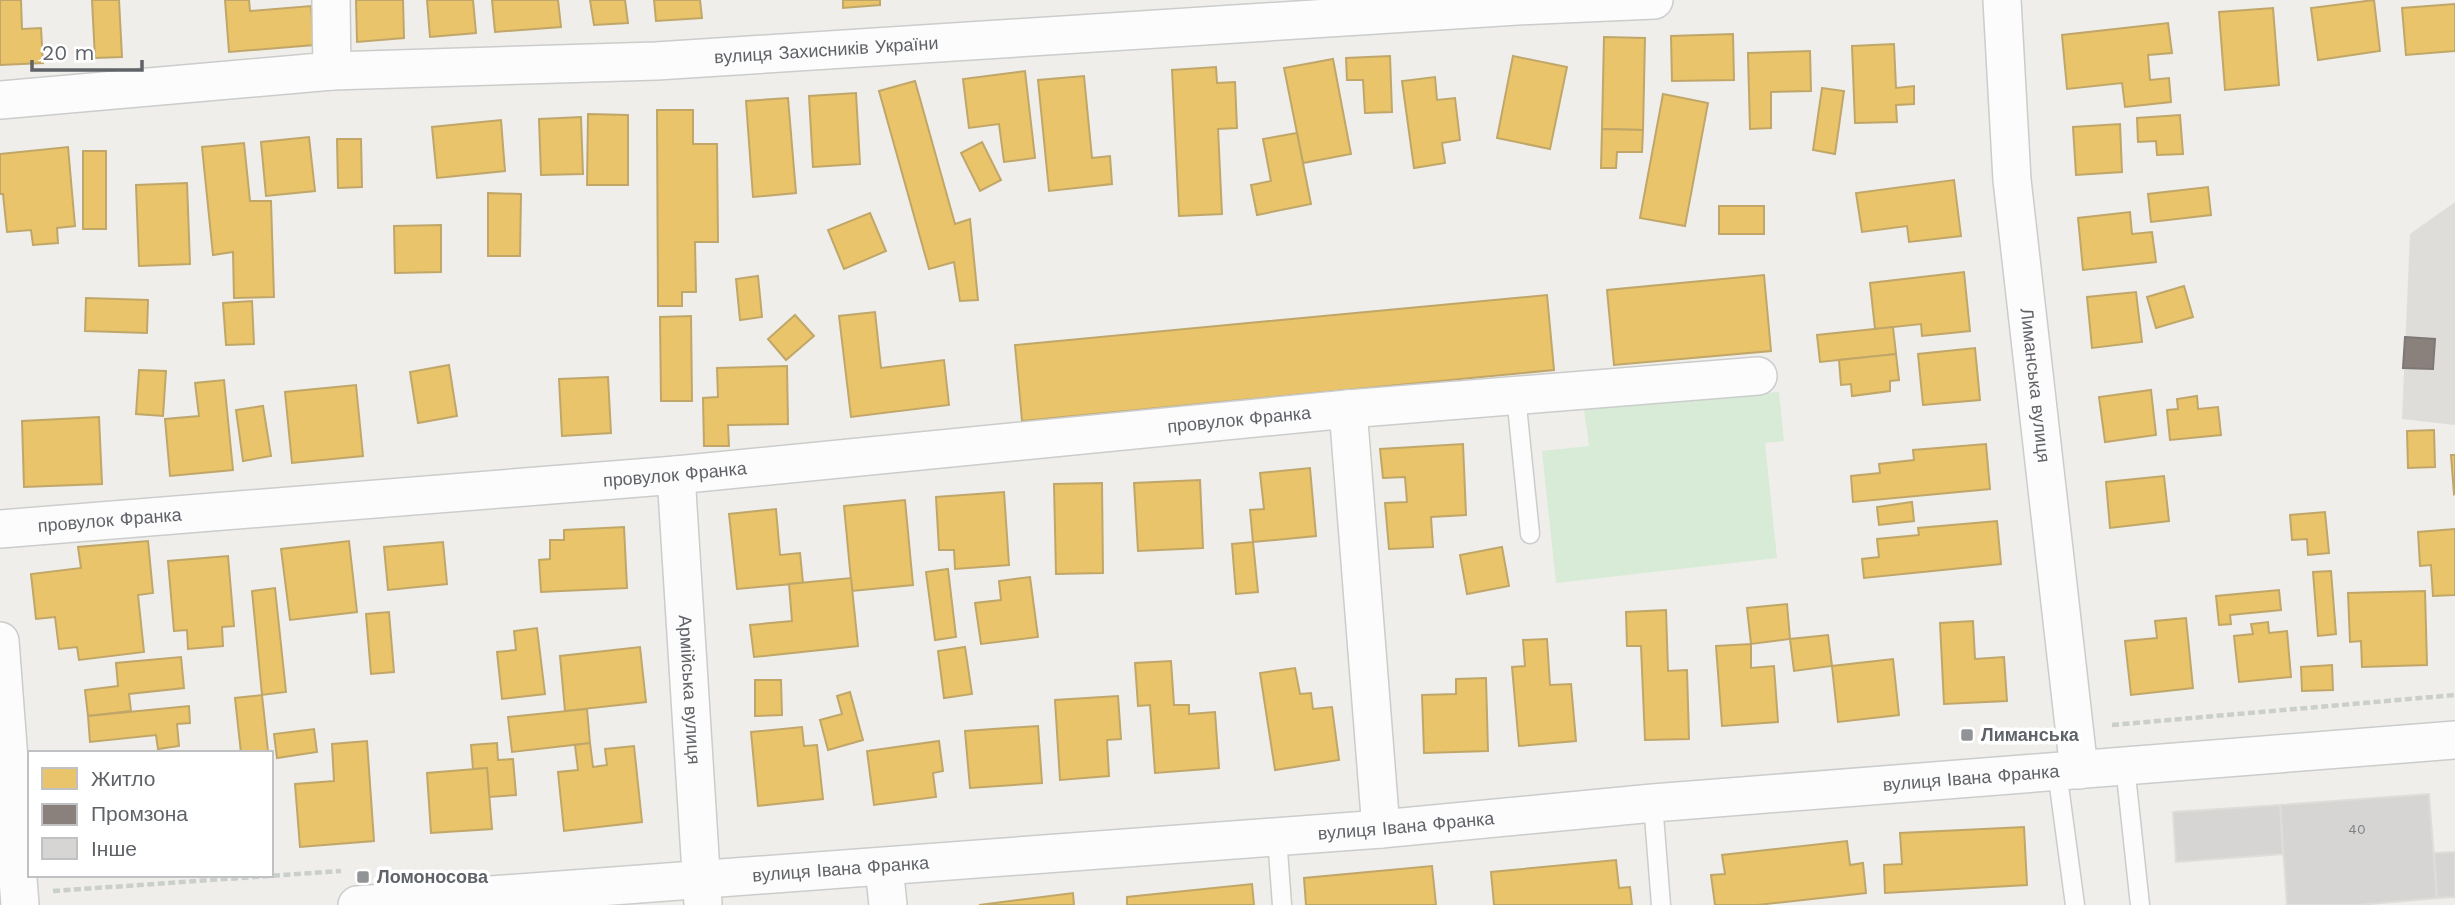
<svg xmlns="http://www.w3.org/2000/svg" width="2455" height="905" viewBox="0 0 2455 905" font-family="'Work Sans',sans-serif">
<rect width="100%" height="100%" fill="#efeeea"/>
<polygon fill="#dfddda" points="2455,202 2455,425 2402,419 2410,234"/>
<polygon fill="#d8ebd6" points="1779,392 1784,441 1765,443 1777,558 1556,583 1542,451 1589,446 1584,409"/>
<g fill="#e9c46a" stroke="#c0a769" stroke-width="2">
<polygon points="0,0 21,0 22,29 41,28 43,63 0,65"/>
<polygon points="92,0 119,0 122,57 95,58"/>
<polygon points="225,0 249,0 250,11 311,6 314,45 229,52"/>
<polygon points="356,0 403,0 404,38 357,42"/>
<polygon points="427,0 473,0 476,33 430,37"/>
<polygon points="492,0 558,0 561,27 495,32"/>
<polygon points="590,0 625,0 628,23 594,25"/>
<polygon points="654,0 700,0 702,18 656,21"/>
<polygon points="843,0 880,0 880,5 843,8"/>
<polygon points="2374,0 2380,51 2318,60 2311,8"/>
<polygon points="2455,4 2455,51 2406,55 2402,8"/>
<polygon points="2273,8 2279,85 2225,90 2219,12"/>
<polygon points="2168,23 2172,53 2148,55 2150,80 2169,78 2171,102 2125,107 2122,83 2067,89 2062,35"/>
<polygon points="1733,34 1734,80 1672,81 1671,36"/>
<polygon points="1604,37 1645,38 1643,130 1602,129"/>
<polygon points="1894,44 1896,88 1914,86 1914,104 1896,105 1897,122 1855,123 1852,46"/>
<polygon points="1810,51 1811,91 1771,92 1771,128 1750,129 1748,53"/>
<polygon points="1390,56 1392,112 1365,113 1363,80 1347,80 1346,58"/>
<polygon points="1513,56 1567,67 1550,149 1497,138"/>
<polygon points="1333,59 1351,154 1303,163 1284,68"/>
<polygon points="1216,67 1217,83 1235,82 1237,128 1218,129 1222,214 1179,216 1172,70"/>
<polygon points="1025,71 1035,158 1004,162 999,124 969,128 963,79"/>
<polygon points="1084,76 1092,158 1110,156 1112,184 1049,191 1038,80"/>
<polygon points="1435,77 1437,100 1455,98 1460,140 1442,143 1445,163 1414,168 1402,81"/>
<polygon points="915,81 955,224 970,219 978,300 960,301 954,262 929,269 879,91"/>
<polygon points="1822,88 1844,91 1835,154 1813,150"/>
<polygon points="856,93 860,164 813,167 809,96"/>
<polygon points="1663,94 1708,103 1685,226 1640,218"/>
<polygon points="788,98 796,193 753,197 746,101"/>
<polygon points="657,110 693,110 693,144 717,144 718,242 695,242 696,292 682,292 682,306 658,306"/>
<polygon points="588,114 628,115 628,185 587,185"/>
<polygon points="2180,115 2183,154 2157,155 2156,141 2138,142 2137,118"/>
<polygon points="581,117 583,174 541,175 539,119"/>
<polygon points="501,120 505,171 437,178 432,127"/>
<polygon points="2120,124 2122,172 2076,175 2073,127"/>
<polygon points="1602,129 1643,130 1642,152 1617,152 1616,168 1601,168"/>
<polygon points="1297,133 1311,204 1257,215 1251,185 1271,181 1263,139"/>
<polygon points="309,137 315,191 266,196 261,142"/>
<polygon points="337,139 361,139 362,187 338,188"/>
<polygon points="982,142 1001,180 980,191 961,153"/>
<polygon points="244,143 250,201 271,201 274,297 234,298 233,252 213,255 202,147"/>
<polygon points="68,147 75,226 57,228 58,243 33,245 31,230 7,232 3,194 0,194 0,154"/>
<rect x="83" y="151" width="23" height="78"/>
<polygon points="1954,180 1961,236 1909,242 1907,226 1862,232 1856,193"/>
<polygon points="187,183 190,264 139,266 136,185"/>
<polygon points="2208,187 2211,215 2151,222 2148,194"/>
<polygon points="488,193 521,194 520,256 488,256"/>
<rect x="1719" y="206" width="45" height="28"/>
<polygon points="2130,212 2132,234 2152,232 2156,262 2083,270 2078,218"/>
<polygon points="870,213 886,251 844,269 828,230"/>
<polygon points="441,225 441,272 395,273 394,226"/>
<polygon points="1964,272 1970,331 1922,336 1921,324 1875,329 1870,283"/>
<polygon points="1764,275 1771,351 1614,365 1607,290"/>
<polygon points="758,276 762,317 740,320 736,279"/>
<polygon points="2184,286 2193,317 2156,328 2147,297"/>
<polygon points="2136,292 2142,342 2092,348 2087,297"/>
<polygon points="1547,295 1554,370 1022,421 1015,345"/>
<polygon points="86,298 148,300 147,333 85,331"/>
<polygon points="252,301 254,344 226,345 223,303"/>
<polygon points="875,312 881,368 944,360 949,405 851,417 839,316"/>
<polygon points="795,315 814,336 786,360 768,339"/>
<polygon points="691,316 692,401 661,401 660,317"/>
<polygon points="1893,327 1896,354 1820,362 1817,335"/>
<polygon points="1975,348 1980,400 1923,405 1918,354"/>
<polygon points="1896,354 1899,380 1890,381 1890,391 1852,396 1851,384 1841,385 1839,360"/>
<polygon points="449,365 457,416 418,423 410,372"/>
<polygon points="787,366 788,424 728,425 729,446 704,446 703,398 718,397 717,368"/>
<polygon points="139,370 166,371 163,416 136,414"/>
<polygon points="608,377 611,433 562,436 559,379"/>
<polygon points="224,380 233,470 170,476 165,419 199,416 195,383"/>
<polygon points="356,385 363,456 292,463 285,392"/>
<polygon points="2151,390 2156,435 2105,442 2099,397"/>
<polygon points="2197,396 2198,409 2218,407 2221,435 2170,440 2167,410 2178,409 2177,399"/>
<polygon points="263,406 271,456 243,461 236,410"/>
<polygon points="99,417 102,484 24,487 22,421"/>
<polygon points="2434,430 2435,467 2408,468 2407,431"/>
<polygon points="1463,444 1466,515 1431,517 1433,547 1389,549 1385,503 1407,502 1405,477 1383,478 1380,449"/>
<polygon points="1986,444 1990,489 1853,502 1851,476 1880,473 1879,464 1914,460 1913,450"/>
<polygon points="2451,455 2455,455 2455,493 2454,494"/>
<polygon points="1310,468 1316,536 1253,542 1250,510 1264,509 1260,473"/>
<polygon points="2164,476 2169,521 2110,528 2106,482"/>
<polygon points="1200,480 1203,548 1138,551 1134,483"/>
<polygon points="1102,483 1103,573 1056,574 1054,484"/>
<polygon points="1004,492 1009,565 955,569 954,550 939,550 936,497"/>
<polygon points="905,500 913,585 852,591 844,506"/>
<polygon points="1912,502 1914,521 1879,525 1877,507"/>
<polygon points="776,509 780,555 800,553 803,583 737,589 729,514"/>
<polygon points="2325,512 2329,553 2308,555 2307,539 2292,540 2290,515"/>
<polygon points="1997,521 2001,564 1864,578 1862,559 1879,557 1877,539 1919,535 1918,528"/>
<polygon points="624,527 627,588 541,592 539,560 550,559 550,540 564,540 564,530"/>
<polygon points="2455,529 2455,595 2433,596 2431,565 2420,566 2418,532"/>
<polygon points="148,541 153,593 138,595 144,652 79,660 77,647 59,649 55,617 36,619 31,574 81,568 78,547"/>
<polygon points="349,541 357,612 290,620 281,549"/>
<polygon points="443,542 447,584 388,590 384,547"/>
<polygon points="1253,542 1258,592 1236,594 1232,544"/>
<polygon points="1502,547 1509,586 1467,594 1460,555"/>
<polygon points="228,556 234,626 222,627 223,646 188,649 187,630 174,631 168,561"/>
<polygon points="948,569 956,637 935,640 926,572"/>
<polygon points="2331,571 2336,634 2318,636 2313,572"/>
<polygon points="1030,577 1038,637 981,644 975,603 1001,600 999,581"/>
<polygon points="851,578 858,646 754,657 750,625 792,621 789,584"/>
<polygon points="275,588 286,692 262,695 252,591"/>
<polygon points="2279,590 2281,610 2230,615 2231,624 2219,625 2216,596"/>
<polygon points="2425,591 2427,665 2362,667 2361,641 2350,642 2348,593"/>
<polygon points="1787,604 1790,639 1751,644 1747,608"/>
<polygon points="1666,610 1668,671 1687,670 1689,739 1645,740 1641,646 1627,646 1626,612"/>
<polygon points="389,612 394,672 371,674 366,614"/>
<polygon points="2186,618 2193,688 2131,695 2125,641 2157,638 2155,621"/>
<polygon points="1973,621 1975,659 2004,657 2007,701 1944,704 1940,623"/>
<polygon points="2268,622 2269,633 2287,631 2291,677 2239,682 2234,636 2253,634 2251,624"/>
<polygon points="537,628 545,694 502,699 497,652 516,650 514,631"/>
<polygon points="1828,635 1832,666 1794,671 1790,639"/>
<polygon points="1547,639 1550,685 1571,684 1576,741 1519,746 1512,667 1525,666 1523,640"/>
<polygon points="1751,644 1751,668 1774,666 1778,722 1722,726 1716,646"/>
<polygon points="640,647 646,702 565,711 560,656"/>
<polygon points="965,647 972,694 944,698 938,651"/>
<polygon points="181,657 184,688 129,694 131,711 88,716 85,690 118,686 116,663"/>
<polygon points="1893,659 1899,715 1838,722 1832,666"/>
<polygon points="1171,661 1174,705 1189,705 1189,714 1215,712 1219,768 1155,773 1150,705 1138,706 1135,663"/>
<polygon points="2332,665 2333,690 2302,691 2301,667"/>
<polygon points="1295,668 1300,694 1311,693 1313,709 1332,707 1339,760 1275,770 1260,673"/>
<polygon points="1486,678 1488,751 1424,753 1422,695 1456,694 1456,679"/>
<polygon points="755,680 781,680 782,715 755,716"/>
<polygon points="850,692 863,740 828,750 820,720 842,714 837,696"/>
<polygon points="262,695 268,751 241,753 235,698"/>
<polygon points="1118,696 1121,739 1107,740 1109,776 1060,780 1055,700"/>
<polygon points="189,706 190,723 177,724 179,746 158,749 156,735 90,742 88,716"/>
<polygon points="587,709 590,743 512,752 508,717"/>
<polygon points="1038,726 1042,783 970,788 965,731"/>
<polygon points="802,727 804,746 817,745 823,799 758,806 751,732"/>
<polygon points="314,729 317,752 277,758 274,734"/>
<polygon points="367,741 374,841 300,847 295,784 334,781 332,744"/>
<polygon points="939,741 943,771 933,773 936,797 874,805 867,751"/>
<polygon points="497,743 498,760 513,759 516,795 489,797 487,768 473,769 471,745"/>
<polygon points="590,743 593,767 607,765 605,749 634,746 642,822 564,831 558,772 578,770 575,745"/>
<polygon points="487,768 492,829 431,833 427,773"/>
<polygon points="2024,827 2027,885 1885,893 1884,865 1902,864 1900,833"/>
<polygon points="1847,841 1850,865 1863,863 1866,893 1757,905 1715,905 1711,875 1725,874 1722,855"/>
<polygon points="1616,860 1619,888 1630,887 1632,905 1494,905 1491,872"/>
<polygon points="1432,866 1436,905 1306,905 1304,878"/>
<polygon points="1252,884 1254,905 1127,905 1127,897"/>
<polygon points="1073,893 1074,905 979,905"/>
</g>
<polygon fill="#8a817c" stroke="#7d7876" stroke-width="2" points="2405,337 2435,339 2433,369 2403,368"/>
<g fill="#d6d5d3" stroke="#deddd9" stroke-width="2">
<polygon points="2429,794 2437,898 2358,905 2287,905 2280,805"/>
<polygon points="2280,805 2283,854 2176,862 2173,812"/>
<polygon points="2455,852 2455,897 2437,898 2434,853"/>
</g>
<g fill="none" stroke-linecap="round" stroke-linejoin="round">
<defs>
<g id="service">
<polyline points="1516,396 1530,534"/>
<polyline points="2125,766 2140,905"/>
<polyline points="2057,771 2075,905"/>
<polyline points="1653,803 1661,905"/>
<polyline points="1277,837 1282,905"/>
</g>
<g id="minor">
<polyline points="331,0 332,71"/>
<path id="s1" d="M2002,0L2012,180L2079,770"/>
<path id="s2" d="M0,100L332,71L656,61L1517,6L1654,0"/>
<polyline points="1348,409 1758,376"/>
<path id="s3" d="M676,475L703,904"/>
<path id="s4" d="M0,529L676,475L1348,409L1381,829"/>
<polyline points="0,641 20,905"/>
<polyline points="884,867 888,905"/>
<path id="s5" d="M357,905L1381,829L1653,803L2455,740"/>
</g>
</defs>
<use href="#service" stroke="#cbcccc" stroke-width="21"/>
<use href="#minor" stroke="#cbcccc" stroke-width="40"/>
<g stroke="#cacfcc" stroke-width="4.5" stroke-dasharray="7 3.5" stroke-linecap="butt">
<polyline points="2112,725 2455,695"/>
<polyline points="2007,735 2040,732"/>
<polyline points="53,891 341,871"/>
</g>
<use href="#service" stroke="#fdfcfc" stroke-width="18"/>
<use href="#minor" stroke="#fdfcfc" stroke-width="37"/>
</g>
<g fill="#919496" stroke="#fff" stroke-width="2.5">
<rect x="1960" y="728" width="14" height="14" rx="3.5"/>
<rect x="356" y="870" width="14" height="14" rx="3.5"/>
</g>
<g text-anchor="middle" stroke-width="7" stroke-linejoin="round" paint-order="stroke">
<g font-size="14" fill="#7e8184">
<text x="2357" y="834">40</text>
</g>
<g font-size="18" fill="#5f6368" stroke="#fff">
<text dy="6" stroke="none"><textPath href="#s2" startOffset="828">вулиця Захисників України</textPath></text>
<text dy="6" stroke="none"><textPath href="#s1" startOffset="387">Лиманська вулиця</textPath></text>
<text dy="6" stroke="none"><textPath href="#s4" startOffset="1244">провулок Франка</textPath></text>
<text dy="6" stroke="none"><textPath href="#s4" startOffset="677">провулок Франка</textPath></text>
<text dy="6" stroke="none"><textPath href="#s4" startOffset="110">провулок Франка</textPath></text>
<text dy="6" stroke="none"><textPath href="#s3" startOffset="215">Армійська вулиця</textPath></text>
<text dy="6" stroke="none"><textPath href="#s5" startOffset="1619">вулиця Івана Франка</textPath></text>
<text dy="6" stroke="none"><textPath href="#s5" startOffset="1052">вулиця Івана Франка</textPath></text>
<text dy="6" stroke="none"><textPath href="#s5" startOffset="485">вулиця Івана Франка</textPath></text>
</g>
<g font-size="18" font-weight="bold" fill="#5f6368" stroke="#fff" text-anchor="start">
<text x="1981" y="741">Лиманська</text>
<text x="377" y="883">Ломоносова</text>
</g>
</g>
<rect x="28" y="751" width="245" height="126" fill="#ffffff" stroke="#bfc1c3" stroke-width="2"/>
<rect x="42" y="768" width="35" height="21" fill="#e9c46a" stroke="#bfc1c3" stroke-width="2"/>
<text x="91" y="786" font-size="21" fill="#5f6368">Житло</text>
<rect x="42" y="804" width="35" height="21" fill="#8a817c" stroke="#bfc1c3" stroke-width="2"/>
<text x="91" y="821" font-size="21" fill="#5f6368">Промзона</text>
<rect x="42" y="838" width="35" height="21" fill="#d6d5d3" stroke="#bfc1c3" stroke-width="2"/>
<text x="91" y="856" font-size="21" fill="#5f6368">Інше</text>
<path d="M32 60v10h110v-10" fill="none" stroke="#5f6368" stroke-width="3.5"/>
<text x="42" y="60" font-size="21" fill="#5f6368" stroke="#ffffff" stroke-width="5" paint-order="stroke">20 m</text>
</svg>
